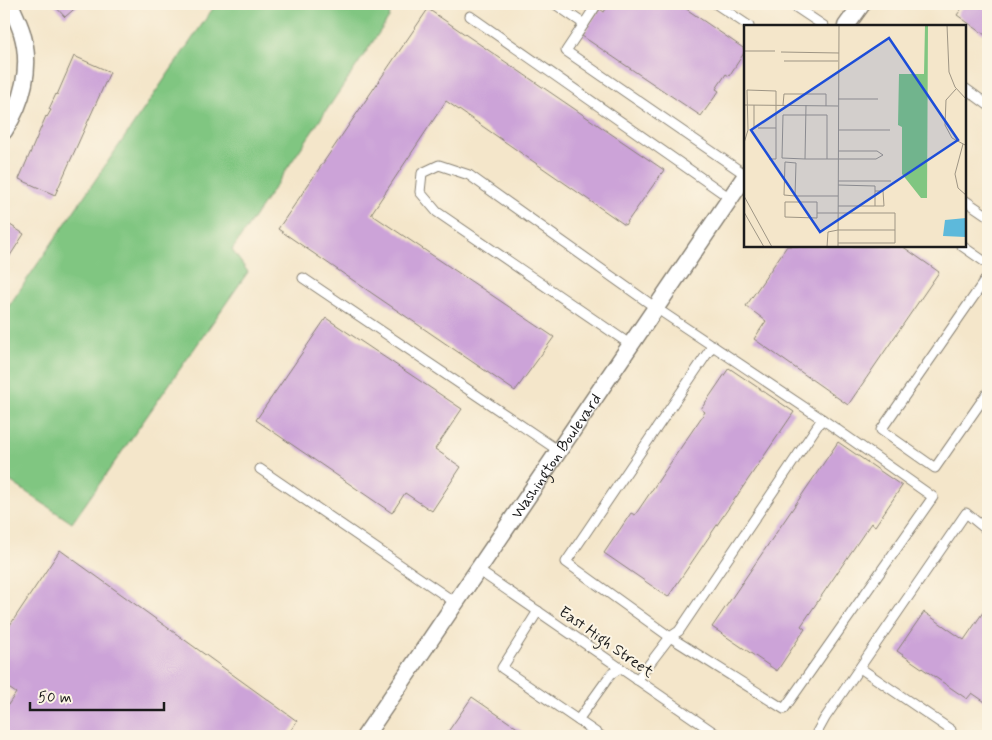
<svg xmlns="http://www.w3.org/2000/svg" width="992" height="740" viewBox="0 0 992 740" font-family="Mynerve,sans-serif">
<rect width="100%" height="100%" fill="#fcf5e5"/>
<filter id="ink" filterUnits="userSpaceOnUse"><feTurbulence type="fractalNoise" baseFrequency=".02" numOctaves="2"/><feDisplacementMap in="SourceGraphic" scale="10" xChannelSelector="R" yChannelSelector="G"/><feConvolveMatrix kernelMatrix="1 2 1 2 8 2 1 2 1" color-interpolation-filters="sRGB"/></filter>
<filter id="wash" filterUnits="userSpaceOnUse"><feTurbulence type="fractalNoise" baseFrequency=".0096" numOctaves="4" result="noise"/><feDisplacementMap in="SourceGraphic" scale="20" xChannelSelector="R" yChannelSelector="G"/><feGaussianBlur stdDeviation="1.12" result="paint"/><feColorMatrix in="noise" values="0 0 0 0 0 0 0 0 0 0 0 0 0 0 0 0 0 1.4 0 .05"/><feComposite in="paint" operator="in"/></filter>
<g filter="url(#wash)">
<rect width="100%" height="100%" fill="#f4e6ca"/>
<polygon fill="#80c681" stroke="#4e714e" points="216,4 392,4 389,18 232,250 248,272 72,523 4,477 4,313"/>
<g id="blocks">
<g fill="#cca3d8">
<polygon points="53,4 80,4 65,17"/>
<polygon points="609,4 679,4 746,50 729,76 726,74 716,89 719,91 701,116 582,36 600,9 604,12"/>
<polygon points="965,4 988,4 988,37 957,15"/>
<polygon points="428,9 664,170 625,225 446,101 371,214 554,337 515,391 278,229"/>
<polygon points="74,56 110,72 55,195 19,179 46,116 47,117 51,110 49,109 56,94 57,95"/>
<polygon points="4,221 24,234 4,265"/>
<polygon points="787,246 902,246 939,272 848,405 754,339 766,321 746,306"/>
<polygon points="326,318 462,409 435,449 461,467 432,511 405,493 392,513 256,420"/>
<polygon points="729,368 794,412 668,597 604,553 631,513 635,515 705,412 701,409"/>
<polygon points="838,442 902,486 875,526 871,523 801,626 805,629 777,671 712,627"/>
<polygon points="60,550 297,721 287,736 4,736 4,711 16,693 4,685 4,634"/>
<polygon points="988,605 988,704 972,693 967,699 897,651 924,612 964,640"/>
<polygon points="472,697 529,736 445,736"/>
</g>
</g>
</g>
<g filter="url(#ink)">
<use href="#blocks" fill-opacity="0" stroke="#888173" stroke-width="1"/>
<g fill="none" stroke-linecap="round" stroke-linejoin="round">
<defs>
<g id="service">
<polyline points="555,4 584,24 597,4"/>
<polyline points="716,4 749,26"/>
<polyline points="791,4 824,26"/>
<polyline points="470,16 730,198"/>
<polyline points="584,24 566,51 746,175"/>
<polyline points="966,89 988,105"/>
<polyline points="966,201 988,216"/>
<polyline points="962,246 988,264"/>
<polyline points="988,276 881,430 935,468 988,392"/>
<polyline points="303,278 559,451"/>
<polyline points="631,345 437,212 420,192 422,173 439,165 469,175 656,308 822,419 679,631 670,637 637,680"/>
<polyline points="713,345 566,562 670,637 784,709 933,497 822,419"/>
<polyline points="260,469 456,603"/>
<polyline points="478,570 719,736"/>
<polyline points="538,611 502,668 601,736"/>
<polyline points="860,668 951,730"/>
<polyline points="578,720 611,674 620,668"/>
<polyline points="815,736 825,718 966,513 988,531"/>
</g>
<g id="minor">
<polyline points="846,26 862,4"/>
<path d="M4,131C23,102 32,67 22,33C19,23 14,13 10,4"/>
<path id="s1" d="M365,736L746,175"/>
</g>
</defs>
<use href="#service" stroke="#888173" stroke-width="11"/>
<use href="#minor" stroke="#888173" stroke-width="19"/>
<use href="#service" stroke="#fff" stroke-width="9"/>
<use href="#minor" stroke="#fff" stroke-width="16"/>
</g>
</g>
<g text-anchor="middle" stroke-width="4" stroke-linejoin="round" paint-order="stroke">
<g font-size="16" fill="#1c1c1c" stroke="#fcf5e5">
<text dy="6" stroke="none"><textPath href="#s1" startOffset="339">Washington Boulevard</textPath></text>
<text transform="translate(607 641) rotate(35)" y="6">East High Street</text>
</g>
</g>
<g transform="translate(744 25)">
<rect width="222" height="222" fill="#f4e6ca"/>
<path d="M181,0H184L183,173H177L158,149V102L154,100L155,49H180Z" fill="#80c681"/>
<path d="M222,193V212L199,211L201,195Z" fill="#5db9db"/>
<path fill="none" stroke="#9e9584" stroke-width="1" d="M203,0L205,47L211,62L223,75M0,26H31M37,27L95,28M40,36H94M212,64L202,75L201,100L208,113L223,121M94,74H134M0,80L94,81M10,80V103M39,80L40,69H82V81M62,80L61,134H132L139,130L133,126H94M14,103H32M94,105H146M0,118L4,105L3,65L32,66V134H25M219,119L211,149L214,163L223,171M61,134L38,133L39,90H83V134M94,156H147M94,160L131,161V166M0,171L28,222M51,171L52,138L41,137L40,170L51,171H94M94,181H140L139,166H131V181M0,187L20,222M73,188V193L41,192V177H73V188H151V205M94,218H151V205H94M83,222L84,207L94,205M94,222L95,0M187,222H218"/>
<path fill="#1d4ed8" fill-opacity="0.15" stroke="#1d4ed8" stroke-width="2.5" d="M145,13L214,115L76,207L7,105Z"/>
<rect width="222" height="222" fill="none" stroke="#1c1c1c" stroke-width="2.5"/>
</g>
<rect width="992" height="740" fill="none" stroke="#fcf5e5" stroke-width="20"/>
<path d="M30 702v8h134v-8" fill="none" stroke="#1c1c1c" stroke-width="2.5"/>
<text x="38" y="702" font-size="15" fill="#1c1c1c" stroke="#fcf5e5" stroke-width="4" paint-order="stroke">50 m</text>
</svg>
